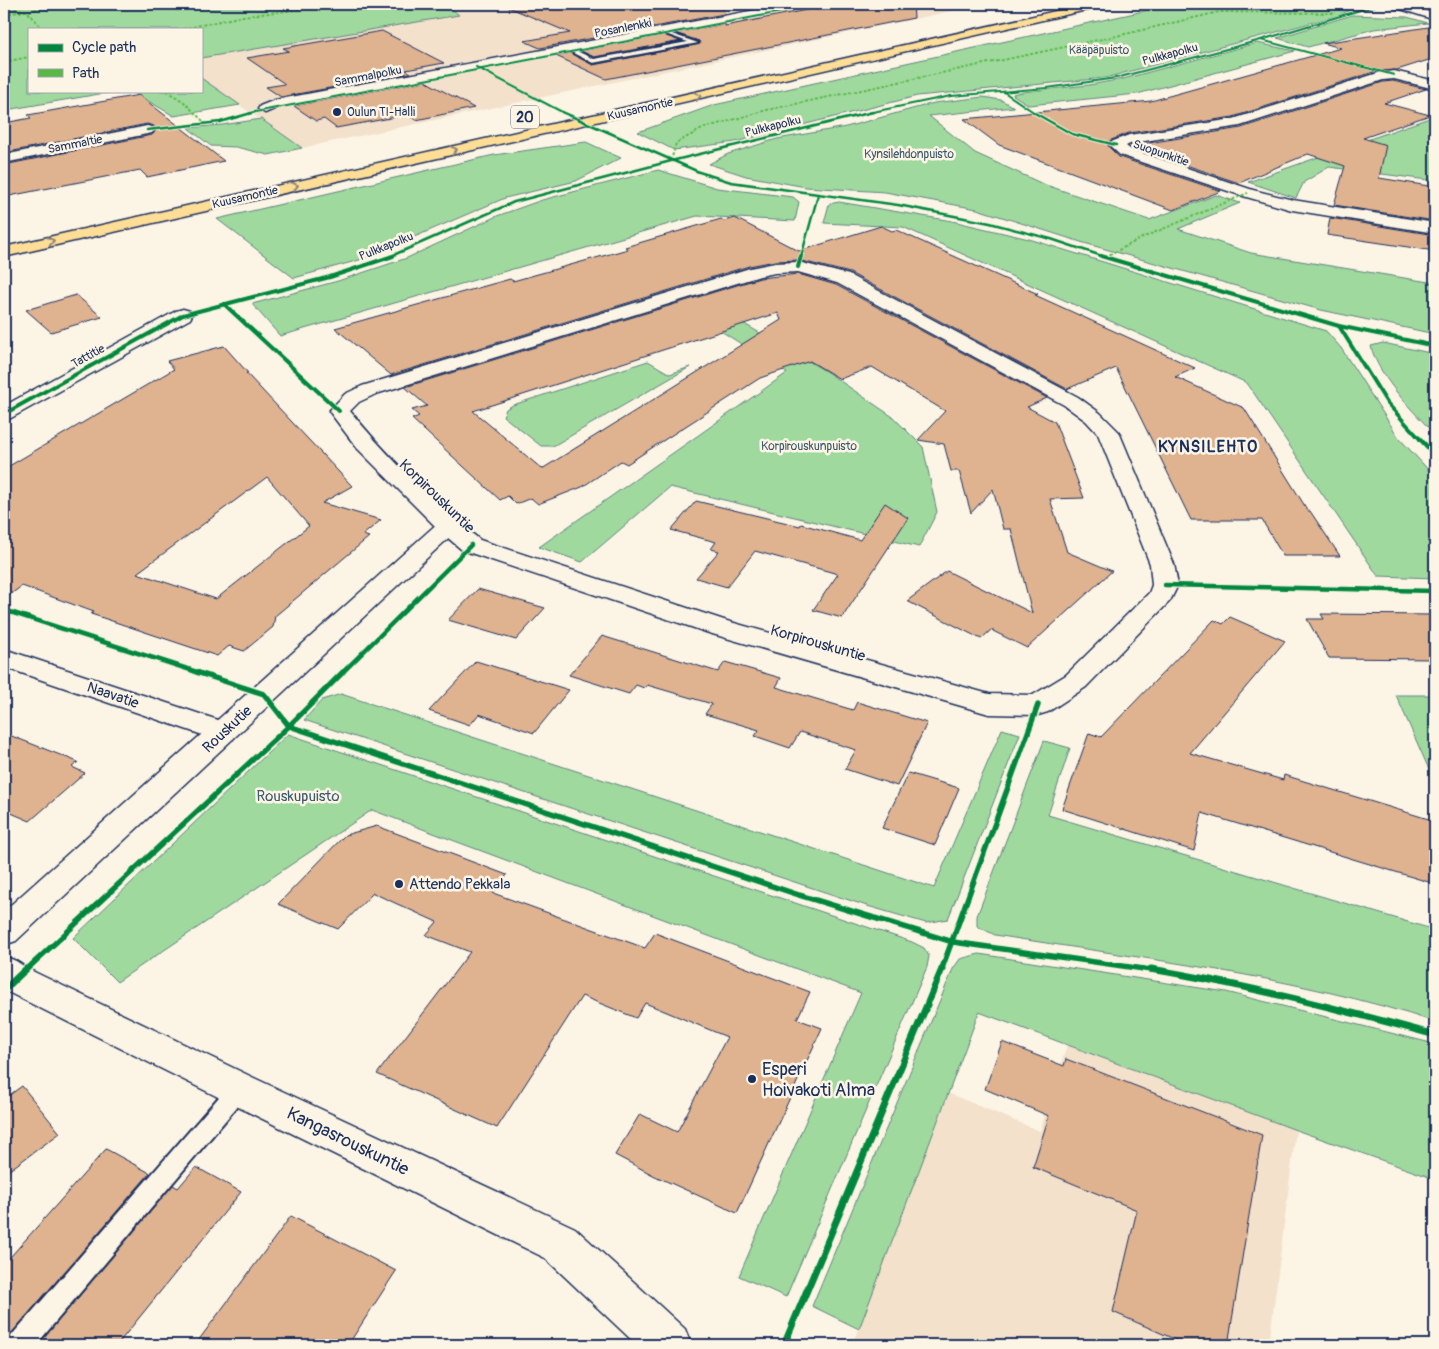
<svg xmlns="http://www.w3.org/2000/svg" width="1439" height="1349" viewBox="0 0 1439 1349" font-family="Pangolin,sans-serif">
<rect width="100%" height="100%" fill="#fcf5e5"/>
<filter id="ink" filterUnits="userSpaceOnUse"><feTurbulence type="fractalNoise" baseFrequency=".02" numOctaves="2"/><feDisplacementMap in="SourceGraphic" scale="10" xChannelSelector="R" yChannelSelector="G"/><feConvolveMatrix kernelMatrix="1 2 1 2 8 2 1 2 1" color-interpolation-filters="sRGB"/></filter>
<g filter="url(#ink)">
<g fill="#f3e1cc">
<polygon points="444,4 985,4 302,148 201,79 201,58 455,15"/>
<polygon points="1067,1045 1296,1130 1269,1345 852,1345 948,1093 1040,1131"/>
</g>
<g fill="#a0d99e" stroke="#5e847e">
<polygon points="4,4 446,4 459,15 201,58 201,29 29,29 29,91 117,91 6,110 4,108"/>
<polygon points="1176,4 1360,4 1340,15 1105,78 917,96 735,142 674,150 638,132 714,105"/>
<polygon points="1352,15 1407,17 1428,23 1374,29 1308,47 1277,38"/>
<polygon points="1257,43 1295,51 1137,94 1029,105 1013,95 1013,94 1022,92 1089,85 1123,79"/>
<polygon points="201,78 240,105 174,116 131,91 201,91"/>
<polygon points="983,97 1001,100 1014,107 929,116 975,153 1043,184 1149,220 1216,195 1240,203 1178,229 1251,253 1435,283 1435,334 1321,310 1084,243 977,209 885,192 806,187 746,176 709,164 728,154 777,139 846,127 934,103"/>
<polygon points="1435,116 1435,181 1329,167 1304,182 1296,198 1248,182"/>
<polygon points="261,119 302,148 268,155 236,147 211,146 188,128 222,125"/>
<polygon points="586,142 621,158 576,181 505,198 363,259 294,278 217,219 494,155"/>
<polygon points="658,170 717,188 793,197 799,202 795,221 697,216 280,336 252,304 338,281 407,258 497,216 542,200"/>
<polygon points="839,202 952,221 1029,239 1326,331 1341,348 1399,438 1435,477 1435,578 1378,576 1247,383 903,227 824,223 829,204"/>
<polygon points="703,300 827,372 893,417 923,447 937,512 919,547 670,487 582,562 539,547 787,373 683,307"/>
<path d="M1383,343L1435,354V434C1414,413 1377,375 1371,346Z"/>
<polygon points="648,361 670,374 690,367 553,446 541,446 503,416 506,409 513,405"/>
<polygon points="341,694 934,888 1002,729 1020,734 948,919 926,923 864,905 304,720 322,700"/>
<polygon points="1396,695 1435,695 1435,783"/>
<polygon points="288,734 912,942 924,948 929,956 927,967 786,1297 739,1276 861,993 372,810 117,982 73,938"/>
<path d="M1044,741L1070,748L1048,815L1435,930V1022C1293,975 1143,959 995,935L977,926V916Z"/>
<polygon points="979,954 1226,992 1435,1044 1435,1179 1296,1130 979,1012 859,1329 812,1306 953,969 960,959"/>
</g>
<g fill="#dfb290" stroke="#1b2f5e" fill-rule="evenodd">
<polygon points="501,4 723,4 724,14 540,48 524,41 570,33"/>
<polygon points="837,4 913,4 914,18 606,79 556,56 570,53 593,65 700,44 699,41 675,33 725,24 725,26"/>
<polygon points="1435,26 1435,58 1397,70 1377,71 1233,117 1129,133 1109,141 1108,146 1119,157 1221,191 1173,210 999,145 964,119 1151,101 1341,48 1323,43"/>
<polygon points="382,31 444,63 406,70 411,73 281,97 266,87 285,84 247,58 289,51 283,48"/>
<polygon points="664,35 681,41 594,57 581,51"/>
<polygon points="425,81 474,108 416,120 407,115 336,128 324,119 316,121 294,106"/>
<polygon points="1393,81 1426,89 1384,103 1430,115 1363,138 1386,145 1379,178 1435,187 1435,221 1334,205 1345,166 1308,154 1239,183 1130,146 1241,128 1383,82"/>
<polygon points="139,95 224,161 147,177 140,170 4,197 4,165 152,135 156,131 154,126 147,124 4,153 4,123 31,118 28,115"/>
<polygon points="735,218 799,251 881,226 892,231 896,230 1038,294 1035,295 1195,368 1175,377 1244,408 1308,511 1310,511 1340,556 1283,556 1262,520 1191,520 1116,368 1067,389 850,273 798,260 775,261 749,266 391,375 335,328 510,279 513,281 538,274 628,249 625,247 721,219 724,221"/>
<polygon points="1330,218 1435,235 1435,251 1327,235"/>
<path d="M798,274L836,285L1047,398L1027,407L1055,422L1084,498L1050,499L1067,552L1112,571L1027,648L991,630L981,639L907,601L947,571L1032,613L1011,529H1003L993,489L971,513L959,471H951L944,444L918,440L945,411L872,367L840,379L810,361L760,378L627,464L621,461L582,487L538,504L531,498L516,504L508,496L500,500L412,419L419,416L412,410L427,406L405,387L760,278ZM778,313L781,320L542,469L473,411Z"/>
<polygon points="76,295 102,317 51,332 26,310"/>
<path d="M224,346L248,373H246L352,486L322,503L381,520L363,535L369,537L275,616L273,627L244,651L229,646L217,656L91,614L94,612L22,586L4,599V469L174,369L167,361ZM267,477L309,526L216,599L137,573Z"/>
<polygon points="696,501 800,526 801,524 860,540 885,503 908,518 842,618 813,610 838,574 755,551 727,587 696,578 719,551 711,549 716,542 671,530"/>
<polygon points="478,589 545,608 516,640 448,620"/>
<polygon points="1321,614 1435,615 1435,659 1329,658 1307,619 1324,619"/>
<polygon points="1230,617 1285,641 1190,753 1283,780 1284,775 1435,821 1435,884 1202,813 1194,851 1062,809 1089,733 1101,737 1214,620 1223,624"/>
<polygon points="602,636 718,672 725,662 781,678 776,687 853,710 857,702 927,723 897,786 845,769 856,750 800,732 790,748 755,736 759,730 705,714 712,704 647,685 644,688 636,685 629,694 569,675"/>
<polygon points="476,661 569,690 534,733 479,714 470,725 429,711"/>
<polygon points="4,733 78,762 72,767 85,773 30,821 4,810"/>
<polygon points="908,773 959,788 935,845 882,828"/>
<polygon points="377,826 507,875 493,893 645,948 655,933 810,992 797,1019 822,1028 737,1213 655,1176 615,1155 640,1114 677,1132 727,1037 645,1003 636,1018 582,996 497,1128 377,1074 470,952 426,935 437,922 373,893 338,929 278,904 345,835"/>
<polygon points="1002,1042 1064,1066 1066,1059 1262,1135 1228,1345 1188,1345 1113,1312 1137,1210 1033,1167 1049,1116 985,1089"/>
<polygon points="22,1086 60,1133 4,1174 4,1099"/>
<polygon points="106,1149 150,1173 10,1335 6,1345 4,1345 4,1264"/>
<polygon points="196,1167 241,1192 117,1345 38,1345 173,1185 178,1188"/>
<polygon points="291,1216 396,1271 348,1345 195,1345"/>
</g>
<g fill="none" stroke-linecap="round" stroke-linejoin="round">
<defs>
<g id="lane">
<polygon points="660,30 698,43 593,63 565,49 570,48 594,59 688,42 660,32"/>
<polygon points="239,1080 246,1082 249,1089 246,1096 36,1345 8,1345 11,1336 232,1082"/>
</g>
<g id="street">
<polygon points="787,4 807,4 802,7 279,107 265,113 258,109 260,106 275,100"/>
<polygon points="1390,4 1405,4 1435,14 1435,20 1391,6"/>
<polygon points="1394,71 1435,81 1435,89 1394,79 1383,80 1240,126 1132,143 1126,146 1130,149 1253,190 1293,200 1435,223 1435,233 1292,210 1243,196 1120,155 1109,145 1111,142 1129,135 1233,119 1378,73"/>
<polygon points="147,126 152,127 154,130 152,133 4,163 4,155"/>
<path d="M798,262L849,275L1078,397L1100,413L1119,432L1174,564L1178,585L1170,601L1086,687L1048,712L1038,715L989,714L709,633L462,550L440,531L357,448L329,411L345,394L362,386L750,268L775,263ZM798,272L837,283L1064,405L1086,421L1098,434L1150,564L1152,585L1149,593L1066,675L1033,695L989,694L727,621L480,540C433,502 389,458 350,411L359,402L376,394L760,276L775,273Z"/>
<polygon points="183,309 190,311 192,315 190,319 11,418 4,420 4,406 176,311"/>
<polygon points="4,649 233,725 237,732 233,739 223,742 4,667"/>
<polygon points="4,956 16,961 28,969 252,1077 575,1228 685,1329 691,1345 637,1345 545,1258 226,1101 4,990"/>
</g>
<polygon id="secondary" points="448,519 456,521 460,526 456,531 16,941 4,945 4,911 440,521"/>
<polygon id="highway" points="1087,4 1105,4 1100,7 4,257 4,247"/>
</defs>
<use href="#lane" stroke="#1b2f5e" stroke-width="4"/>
<use href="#street" stroke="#1b2f5e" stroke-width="3"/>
<use href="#secondary" stroke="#1b2f5e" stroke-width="3"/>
<use href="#highway" stroke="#1b2f5e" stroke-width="3"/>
<use href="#lane" fill="#fcf5e5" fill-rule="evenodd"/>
<use href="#street" fill="#fcf5e5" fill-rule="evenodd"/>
<use href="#secondary" fill="#fcf5e5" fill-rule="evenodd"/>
<use href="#highway" fill="#fedd96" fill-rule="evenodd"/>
<g stroke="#58b947" stroke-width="2" stroke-dasharray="3 2" stroke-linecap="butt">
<polyline points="4,7 27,11 43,29"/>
<polyline points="4,14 77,4"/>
<polyline points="183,29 243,16 346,4"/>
<polyline points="4,62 29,57"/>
<polyline points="166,91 183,101 206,124"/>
<polyline points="671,161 676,143 704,128 767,110 1121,35 1219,12 1336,13"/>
<polyline points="1105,257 1144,237 1248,193"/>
</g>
<polyline stroke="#58b947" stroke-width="2.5" stroke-dasharray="5 2.5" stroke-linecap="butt" points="1105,257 1108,256"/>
<defs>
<g id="cycleway-far5">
<polyline points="1261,40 1394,75"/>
<polyline points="476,67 564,113"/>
<polyline points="1004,92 1035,113"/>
<polyline points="250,113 823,4"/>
<polyline points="868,113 951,96 1047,88 1116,78 1261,40 1380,4"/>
</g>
<g id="cycleway-far4">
<polyline points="562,112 699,172 731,182 898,205 990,223 1051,239 1105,257"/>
<polyline points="1033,112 1072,134 1116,145"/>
<polyline points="147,130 220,122 255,112"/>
<polyline points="389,257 514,202 671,161 873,112"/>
<polyline points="801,257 818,195"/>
</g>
<g id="cycleway-far3">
<polyline points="1101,256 1339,326 1435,346"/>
<polyline points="798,267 801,256"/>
<polyline points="224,304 339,411"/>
<polyline points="1339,326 1387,403 1421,440"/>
<polyline points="4,414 183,315 330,277 393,256"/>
</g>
<g id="cycleway-far2">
<polyline points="1420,439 1435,455"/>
<polyline points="1165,585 1435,591"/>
<polyline points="4,610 200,673"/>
<polyline points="342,673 471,545"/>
</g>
<g id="cycleway-far1">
<polyline points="196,672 264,694 289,726 799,895 953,942 1158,971"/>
<polyline points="25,971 289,726 343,672"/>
<polyline points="941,971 1038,705"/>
</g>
<g id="cycleway">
<path d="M1151,969C1247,985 1341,1009 1435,1035"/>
<polyline points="4,990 26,969"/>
<polyline points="784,1345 942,969"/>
</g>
</defs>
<use href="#cycleway-far5" stroke="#fcf5e5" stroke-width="3"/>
<use href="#cycleway-far4" stroke="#fcf5e5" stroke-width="4.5"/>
<use href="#cycleway-far3" stroke="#fcf5e5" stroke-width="5.5"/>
<use href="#cycleway-far2" stroke="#fcf5e5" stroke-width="7"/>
<use href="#cycleway-far1" stroke="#fcf5e5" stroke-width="9"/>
<use href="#cycleway" stroke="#fcf5e5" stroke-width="10"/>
<use href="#cycleway-far5" stroke="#00873e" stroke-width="2"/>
<use href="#cycleway-far4" stroke="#00873e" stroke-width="2.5"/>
<use href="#cycleway-far3" stroke="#00873e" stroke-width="4"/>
<use href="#cycleway-far2" stroke="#00873e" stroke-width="4.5"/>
<use href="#cycleway-far1" stroke="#00873e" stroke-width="5.5"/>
<use href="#cycleway" stroke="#00873e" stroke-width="7"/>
</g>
<defs><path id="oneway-chevron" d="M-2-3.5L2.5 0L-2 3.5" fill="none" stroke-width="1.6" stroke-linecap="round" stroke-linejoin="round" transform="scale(1.25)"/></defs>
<g stroke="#8c867a">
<use href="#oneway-chevron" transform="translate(698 96) rotate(-13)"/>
<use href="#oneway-chevron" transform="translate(454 150) rotate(-13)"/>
<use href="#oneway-chevron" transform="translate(295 186) rotate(-13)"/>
<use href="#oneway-chevron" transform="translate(51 241) rotate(-13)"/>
</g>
</g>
<g fill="#1b2f5e" stroke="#fcf5e5" stroke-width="2">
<circle cx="337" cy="112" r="5"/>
<circle cx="399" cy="884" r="5"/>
<circle cx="752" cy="1079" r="5"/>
</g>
<g text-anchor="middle" stroke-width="5" stroke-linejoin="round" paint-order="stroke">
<g font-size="12" fill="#1b2f5e" stroke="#fcf5e5">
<text transform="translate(623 28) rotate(-11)" y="4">Posanlenkki</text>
<text transform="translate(1170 54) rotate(-15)" y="4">Pulkkapolku</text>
<text transform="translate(368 76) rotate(-11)" y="4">Sammalpolku</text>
<text transform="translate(640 109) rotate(-13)" y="4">Kuusamontie</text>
<text transform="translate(773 126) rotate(-14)" y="4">Pulkkapolku</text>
<text transform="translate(75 144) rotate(-11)" y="4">Sammaltie</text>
<text transform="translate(1161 153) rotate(19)" y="4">Suopunkitie</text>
<text transform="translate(245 197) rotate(-13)" y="4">Kuusamontie</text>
<text transform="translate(386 246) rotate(-22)" y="4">Pulkkapolku</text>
<text transform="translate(88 356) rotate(-29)" y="4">Tattitie</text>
</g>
<g font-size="12" fill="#3c5a6e" stroke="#fcf5e5">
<text x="1099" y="54">Kääpäpuisto</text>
<text x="909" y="158">Kynsilehdonpuisto</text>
<text x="809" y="450">Korpirouskunpuisto</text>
</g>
<g font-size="12" fill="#1b2f5e" stroke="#fcf5e5" text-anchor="start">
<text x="347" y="116">Oulun TI-Halli</text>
</g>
<rect fill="#fcf5e5" stroke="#5e6a86" stroke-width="1" x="511" y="105.5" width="28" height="23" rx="4"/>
<g font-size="14" font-weight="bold" fill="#1b2f5e">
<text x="525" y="122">20</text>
</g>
<g font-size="15" fill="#1b2f5e" stroke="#fcf5e5">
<text transform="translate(437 496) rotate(44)" y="5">Korpirouskuntie</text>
<text transform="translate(818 643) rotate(16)" y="5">Korpirouskuntie</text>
<text transform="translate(113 695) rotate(19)" y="5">Naavatie</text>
<text transform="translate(227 729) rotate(-43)" y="5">Rouskutie</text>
</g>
<g font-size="15" fill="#3c5a6e" stroke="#fcf5e5">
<text x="298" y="801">Rouskupuisto</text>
</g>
<g font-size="15" fill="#1b2f5e" stroke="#fcf5e5" text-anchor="start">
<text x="409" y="889">Attendo Pekkala</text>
</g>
<g font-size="16" font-weight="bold" letter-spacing="1" fill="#1b2f5e" stroke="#fcf5e5">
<text x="1208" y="452">KYNSILEHTO</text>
</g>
<g font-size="18" fill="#1b2f5e" stroke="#fcf5e5" text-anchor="start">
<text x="762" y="1075">Esperi<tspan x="762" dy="21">Hoivakoti Alma</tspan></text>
</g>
<g font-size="18" fill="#1b2f5e" stroke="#fcf5e5">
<text transform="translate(348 1141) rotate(26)" y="6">Kangasrouskuntie</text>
</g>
</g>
<rect width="1439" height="1349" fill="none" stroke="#fcf5e5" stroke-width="20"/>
<rect x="10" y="10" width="1419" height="1329" fill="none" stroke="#1b2f5e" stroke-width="2" filter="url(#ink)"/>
<rect x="28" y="28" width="175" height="65" fill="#fcf5e5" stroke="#a2a6af"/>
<rect x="38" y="44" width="25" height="8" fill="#00873e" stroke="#a2a6af"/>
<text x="72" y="52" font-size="15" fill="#1b2f5e">Cycle path</text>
<rect x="38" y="69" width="25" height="8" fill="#58b947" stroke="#a2a6af"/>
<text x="72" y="78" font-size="15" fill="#1b2f5e">Path</text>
</svg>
